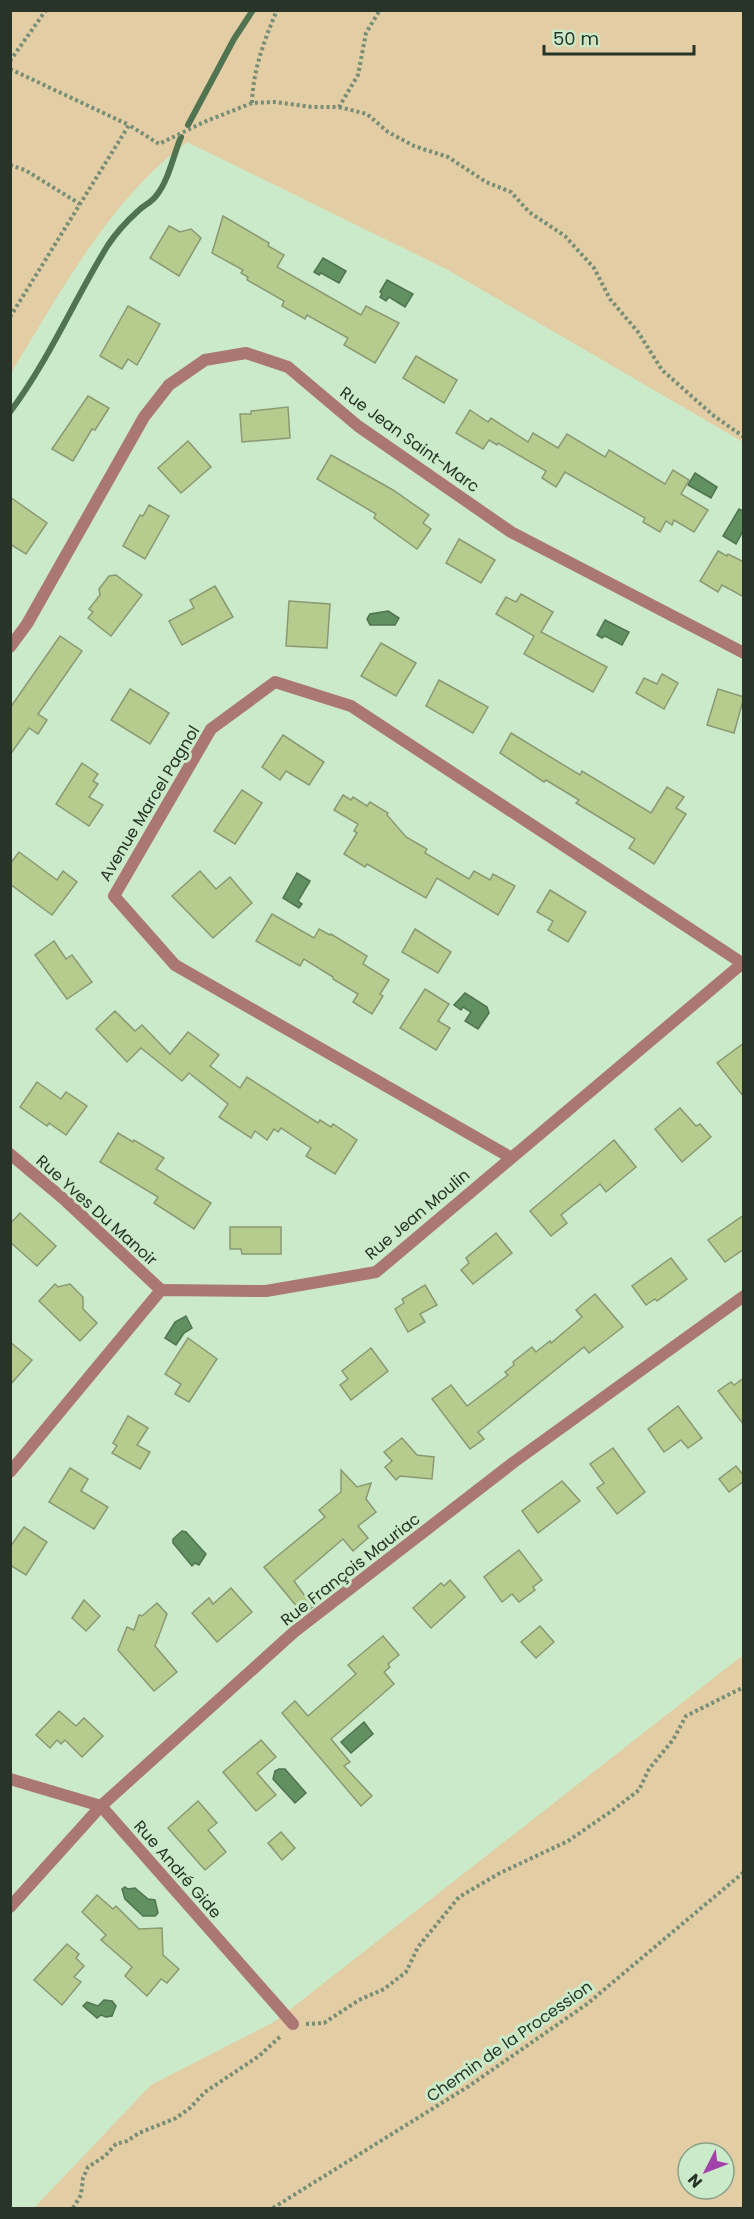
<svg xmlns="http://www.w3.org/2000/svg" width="754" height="2219" viewBox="0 0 754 2219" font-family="Poppins,sans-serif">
<rect width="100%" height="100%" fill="#caeac9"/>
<g fill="#e2cda4" fill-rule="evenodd">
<path d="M11,10L743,11V442L448,270L187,142C108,202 62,290 11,373Z"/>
<path d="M743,1655V2208H34L151,2085L274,2022ZM688,2153H724V2189H688Z"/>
</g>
<g fill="#619061" stroke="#507450" stroke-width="1.5">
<polygon points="323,258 346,271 339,283 321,273 319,275 314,272"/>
<polygon points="387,280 413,294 405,307 389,297 386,301 380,297 382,294 380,292"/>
<polygon points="695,473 717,487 711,498 688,485"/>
<polygon points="739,509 743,511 743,531 736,544 723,536"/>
<polygon points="388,611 399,618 395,625 370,625 367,619 370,614"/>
<polygon points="605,620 629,632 622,645 605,636 602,638 597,635"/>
<polygon points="297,873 310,881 298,901 302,904 299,908 283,898"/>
<polygon points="465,993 487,1007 489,1013 478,1029 465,1021 471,1012 463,1007 461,1010 454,1005"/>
<polygon points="186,1316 192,1328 184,1333 176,1345 165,1338 175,1322"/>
<polygon points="182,1531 186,1532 206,1554 199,1565 195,1563 192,1566 173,1543 173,1539"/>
<polygon points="364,1722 373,1734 351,1753 341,1742"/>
<polygon points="279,1769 285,1769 306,1793 295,1803 273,1779 275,1771"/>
<polygon points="125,1887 128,1889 135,1888 148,1899 155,1900 158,1913 155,1916 143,1916 125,1899 122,1889"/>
<polygon points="104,2000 112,2001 116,2006 112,2016 106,2017 101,2015 97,2018 83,2006 87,2002 98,2006"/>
</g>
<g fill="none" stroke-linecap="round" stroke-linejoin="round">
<g stroke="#507450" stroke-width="6">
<polyline points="188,125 234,39 253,10"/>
<path d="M10,412C49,360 74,300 108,245C116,233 127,221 138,211C144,205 151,203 156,196C169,180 173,156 181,137"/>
</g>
</g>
<g fill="#b5cc8e" stroke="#8b9973" stroke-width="1.5">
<polygon points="223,216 269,243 268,246 284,255 277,267 361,315 366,306 399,323 375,363 344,345 348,338 307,315 305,319 282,306 284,301 247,280 248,277 241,273 243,270 212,253"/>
<polygon points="169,226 180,232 191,229 201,238 179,276 150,258"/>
<polygon points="128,306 160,324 137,365 128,359 122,369 100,356"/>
<polygon points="416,356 457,380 444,403 403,378"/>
<polygon points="88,396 109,408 95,430 92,429 73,461 52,449"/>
<polygon points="288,407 290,438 242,442 240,414 251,414 251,411"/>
<polygon points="470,410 488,422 491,418 528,442 533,433 558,448 567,434 605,457 609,450 665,484 673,470 689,480 681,494 708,510 694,532 674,520 672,525 666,521 660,532 643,522 645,518 565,472 556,487 542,478 546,471 498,443 497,445 489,440 483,449 456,433"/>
<polygon points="188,441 211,467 181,493 158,468"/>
<polygon points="331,455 393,490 429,515 423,523 431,529 417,549 374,518 376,514 317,479"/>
<polygon points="10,497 47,523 26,554 10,544"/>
<polygon points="149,505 169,516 145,559 123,546 140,515 143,516"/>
<polygon points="459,539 495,560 481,583 446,563"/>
<polygon points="718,551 727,556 728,554 744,562 744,597 722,585 718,592 700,581"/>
<polygon points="116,575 142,595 111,636 88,618 93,612 89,609 100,595 99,589 109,576"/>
<polygon points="215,586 233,617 182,645 169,621 194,608 190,600"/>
<polygon points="521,594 553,612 541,632 607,667 593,692 524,654 534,636 496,614 506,597 516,602"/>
<polygon points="289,601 330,604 327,648 286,646"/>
<polygon points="60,636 82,651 38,714 47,720 38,734 29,728 10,755 10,708"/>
<polygon points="381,643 416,663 396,696 361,676"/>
<polygon points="662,674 678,683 664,709 636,693 644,678 657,684"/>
<polygon points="439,680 488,707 473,733 426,706"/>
<polygon points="130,689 169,713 150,744 111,720"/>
<polygon points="718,689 744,697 734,733 707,725"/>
<polygon points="511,733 580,775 582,771 651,813 667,787 684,797 676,808 686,814 654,864 629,848 635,839 576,803 579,800 546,780 544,782 500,753"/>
<polygon points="283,735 324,762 309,785 286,771 280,780 262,767"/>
<polygon points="82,763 98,774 93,781 98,784 89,797 103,805 89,826 56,804"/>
<polygon points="242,790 262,803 235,844 214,831"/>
<polygon points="343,795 351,800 353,797 367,806 370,802 388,813 387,815 406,837 427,849 425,853 469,879 474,871 490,880 493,874 515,886 498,915 437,878 426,898 367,864 365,867 344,854 357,833 354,831 358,824 334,810"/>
<polygon points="19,852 57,880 63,871 77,882 52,915 10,884 10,864"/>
<polygon points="200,871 216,889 230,877 252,903 213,938 172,896"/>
<polygon points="550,890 586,912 568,942 548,930 553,921 537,912"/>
<polygon points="272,914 314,938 319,929 330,935 331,934 367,956 363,964 389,980 380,994 383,996 372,1014 353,1002 358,994 333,979 333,977 304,959 300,966 256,941"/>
<polygon points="415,929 451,952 438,973 402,952"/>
<polygon points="54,941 66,959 72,955 92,982 67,999 35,955"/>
<polygon points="425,989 449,1004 438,1021 450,1028 436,1050 400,1028"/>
<polygon points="115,1011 135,1031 142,1025 170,1054 188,1032 219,1055 210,1066 240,1088 247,1077 318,1123 320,1120 331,1127 333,1124 357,1140 335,1174 306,1156 311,1148 281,1128 278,1132 274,1129 267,1140 255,1131 251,1138 219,1117 228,1104 189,1073 182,1081 141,1048 127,1062 96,1029"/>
<polygon points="744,1043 744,1097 717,1063"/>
<polygon points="37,1082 61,1099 66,1092 87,1106 66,1135 49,1123 47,1126 20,1107"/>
<polygon points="680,1108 696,1126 700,1124 711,1137 682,1162 655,1129"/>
<polygon points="118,1133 133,1142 134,1140 164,1158 156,1169 211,1203 194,1229 154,1203 158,1197 100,1162"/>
<polygon points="614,1140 636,1167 606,1192 600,1184 561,1215 567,1223 551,1236 530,1211"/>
<polygon points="20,1213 56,1246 37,1266 10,1242 10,1224"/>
<polygon points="744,1215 744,1249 725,1262 708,1240"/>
<polygon points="230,1227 281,1227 281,1254 242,1254 241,1249 230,1249"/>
<polygon points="496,1233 512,1253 473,1284 461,1270 469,1263 466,1258"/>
<polygon points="671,1258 687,1279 657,1301 655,1299 646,1305 632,1286"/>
<polygon points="55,1284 58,1287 70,1284 83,1297 83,1309 97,1323 80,1341 39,1301"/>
<polygon points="425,1285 437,1305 420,1314 425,1322 408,1332 395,1309 404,1303 402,1299"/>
<polygon points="595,1294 623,1327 589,1353 584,1347 478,1432 484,1439 470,1449 432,1399 451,1385 467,1406 508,1375 505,1372 514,1365 513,1362 532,1347 536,1352 550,1341 551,1343 582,1317 576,1310"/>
<polygon points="188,1338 217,1359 189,1402 175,1394 181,1384 165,1374"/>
<polygon points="10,1342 32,1360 10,1385"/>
<polygon points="371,1348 388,1371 351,1400 340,1385 348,1379 342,1371"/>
<polygon points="744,1378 744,1425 718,1391 731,1382 734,1385"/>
<polygon points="678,1406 702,1438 688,1448 681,1440 664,1452 648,1429"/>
<polygon points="128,1416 148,1428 137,1445 150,1452 140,1469 112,1453 117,1446 113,1443"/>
<polygon points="402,1438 417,1455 434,1457 432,1479 400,1476 396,1480 385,1467 392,1461 384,1452"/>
<polygon points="613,1448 645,1492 617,1514 597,1488 604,1483 590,1464"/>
<polygon points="736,1466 744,1476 744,1481 729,1492 719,1479"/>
<polygon points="70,1468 88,1479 81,1491 108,1507 94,1529 49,1502"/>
<polygon points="341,1470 357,1487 371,1483 366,1499 376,1512 358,1526 368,1538 353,1551 343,1539 294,1581 313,1607 303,1614 264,1567 325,1517 319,1510 341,1492"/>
<polygon points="562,1481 580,1501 538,1533 522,1511"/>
<polygon points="24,1527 47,1542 26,1575 10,1565 10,1547"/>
<polygon points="519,1550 542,1580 533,1587 535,1590 519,1602 512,1594 502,1602 484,1577"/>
<polygon points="450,1580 465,1597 431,1628 413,1608 441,1583 444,1586"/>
<polygon points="231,1588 252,1612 217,1642 192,1613 209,1598 213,1604"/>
<polygon points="84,1600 100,1616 86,1631 72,1618"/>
<polygon points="157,1603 167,1614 155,1646 177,1672 154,1691 118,1650 127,1627 134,1630 139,1615 142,1616"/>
<polygon points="540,1626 554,1642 536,1658 521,1642"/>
<polygon points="383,1636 399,1655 388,1664 390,1667 384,1672 394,1684 331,1739 350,1762 344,1766 372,1796 361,1806 282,1713 295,1701 308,1716 356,1674 348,1665"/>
<polygon points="59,1711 76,1726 84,1718 103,1736 82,1757 65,1740 61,1744 57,1740 50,1748 36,1735"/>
<polygon points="261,1740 276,1757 257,1773 276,1795 256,1811 223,1772"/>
<polygon points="198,1801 217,1823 208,1830 226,1852 205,1870 168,1828"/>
<polygon points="281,1832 295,1848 282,1860 268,1843"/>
<polygon points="97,1895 113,1909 116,1906 139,1929 162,1928 163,1955 179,1969 167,1983 161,1979 147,1996 125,1976 132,1967 101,1940 106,1935 82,1912"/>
<polygon points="67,1944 79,1954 76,1958 84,1966 74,1977 81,1982 62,2005 34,1980"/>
</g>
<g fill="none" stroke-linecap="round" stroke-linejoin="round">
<g stroke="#768d76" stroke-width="4" stroke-dasharray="3 3" stroke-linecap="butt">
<polyline points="10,61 46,10"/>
<polyline points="10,69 129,125"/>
<path d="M252,103C253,70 264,41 277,10"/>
<polyline points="339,107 367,114 388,132 414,146 448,157 486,182 511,192 529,212 565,236 594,268 610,299 638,332 662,370 714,416 744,437"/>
<polyline points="10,165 25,170 80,204"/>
<polyline points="10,317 129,125 159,144 204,122 252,103 275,102 312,107 339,107 358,75 366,33 380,10"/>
<polyline points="306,2024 324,2023 359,2000 384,1989 406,1972 418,1947 459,1897 500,1873 568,1841 613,1810 639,1790 649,1769 673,1740 686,1716 744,1687"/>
<polyline points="73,2208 81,2195 83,2178 88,2167 105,2156 116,2144 127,2141 139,2133 176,2118 190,2108 205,2092 259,2056 282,2035"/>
<polyline points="273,2208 469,2086 587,2004 744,1872"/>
</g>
<g stroke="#ab7773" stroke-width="12">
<polyline points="10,647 27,624 144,417 169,385 205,360 246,353 288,367 358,426 511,532 744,653"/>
<polyline points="10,1154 66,1201 161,1290"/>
<polyline points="510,1157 175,965 114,896 211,729 275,682 351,706 742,963"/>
<polyline points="10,1472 161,1290 266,1291 376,1272 744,962"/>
<polyline points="10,1779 101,1806 293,2024"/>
<polyline points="10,1907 101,1806 294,1632 514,1462 744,1296"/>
</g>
</g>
<g text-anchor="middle" stroke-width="6" stroke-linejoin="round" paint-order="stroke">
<g font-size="16" fill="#273427" stroke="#caeac9">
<text transform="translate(410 439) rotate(36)" y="6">Rue Jean Saint-Marc</text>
<text transform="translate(149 803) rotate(-59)" y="6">Avenue Marcel Pagnol</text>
<text transform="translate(97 1210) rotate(42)" y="6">Rue Yves Du Manoir</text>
<text transform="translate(417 1214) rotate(-40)" y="6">Rue Jean Moulin</text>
<text transform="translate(350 1569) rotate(-38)" y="6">Rue François Mauriac</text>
<text transform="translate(178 1869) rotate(49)" y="6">Rue André Gide</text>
<text transform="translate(509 2041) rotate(-35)" y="6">Chemin de la Procession</text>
</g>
</g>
<rect width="754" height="2219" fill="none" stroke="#273427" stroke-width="24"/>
<g transform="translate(706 2171) rotate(228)"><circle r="28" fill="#caeac9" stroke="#89a188" stroke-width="1.5"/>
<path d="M0-4.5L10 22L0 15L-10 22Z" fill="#a242aa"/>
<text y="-9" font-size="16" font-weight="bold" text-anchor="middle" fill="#273427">N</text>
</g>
<path d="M544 45v9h150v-9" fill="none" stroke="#273427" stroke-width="3"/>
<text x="553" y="45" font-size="18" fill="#273427" stroke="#caeac9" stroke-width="4.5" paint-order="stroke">50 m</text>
</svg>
